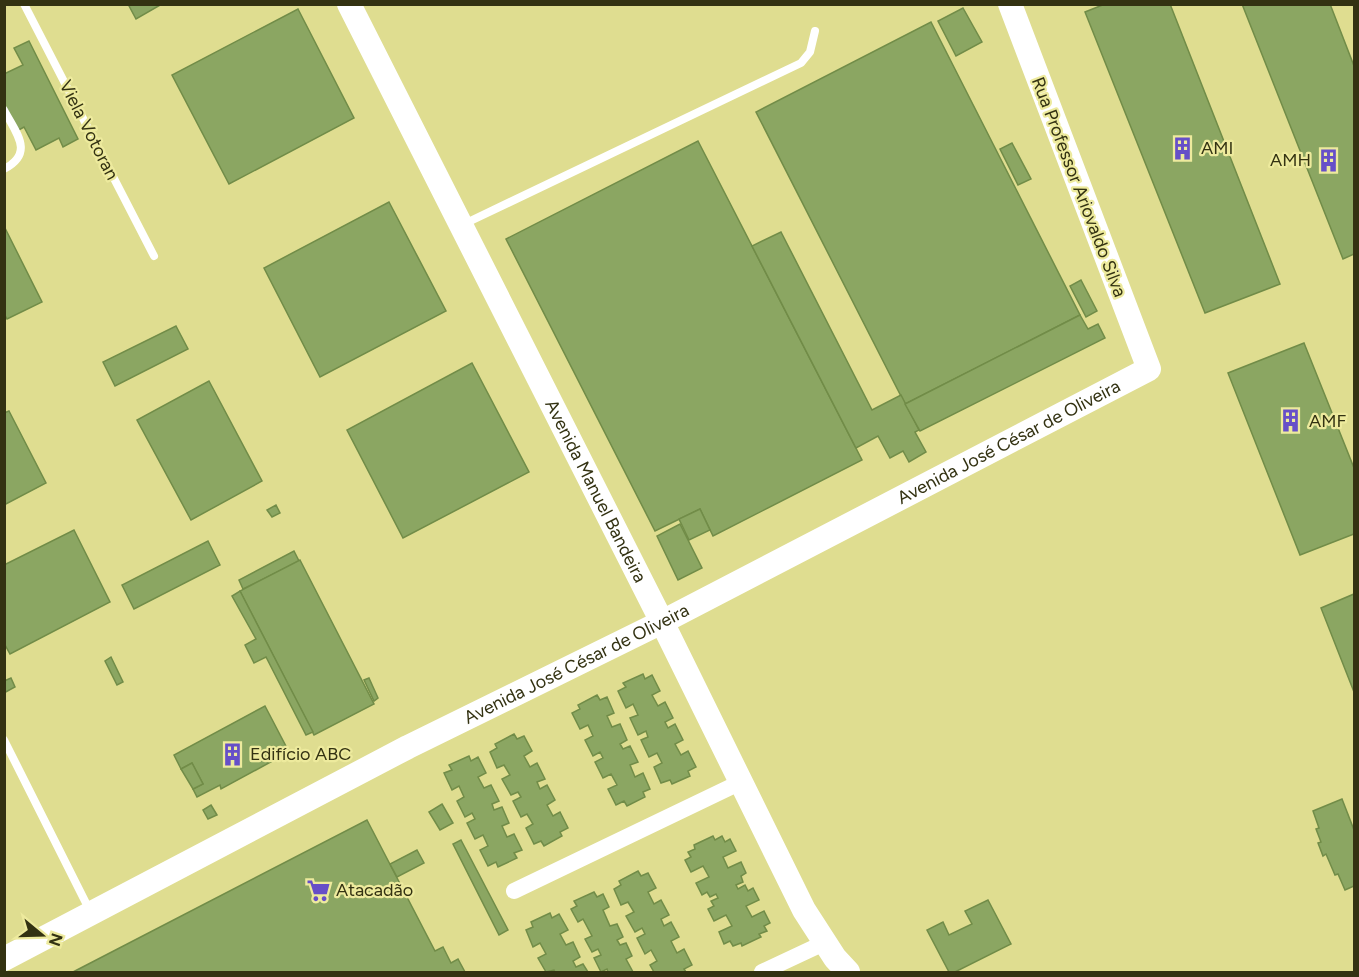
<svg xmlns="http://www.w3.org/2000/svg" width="1359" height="977" viewBox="0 0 1359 977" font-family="Figtree,sans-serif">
<rect width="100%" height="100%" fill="#dfdd90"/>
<g fill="#8ba662" stroke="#718c48" stroke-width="1.5">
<polygon points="128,4 162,4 136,19"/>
<polygon points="1105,4 1170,4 1280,284 1205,313 1085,12"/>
<polygon points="1242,4 1330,4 1354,66 1354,254 1343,259"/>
<polygon points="963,8 982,42 956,56 938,21"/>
<polygon points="298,9 354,118 229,184 172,75"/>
<polygon points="931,22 1080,315 905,404 756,112"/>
<polygon points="29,41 78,139 63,147 59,138 36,150 24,127 17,131 4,106 4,74 23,65 14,48"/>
<polygon points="698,141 862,460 713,536 700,509 655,531 506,239"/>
<polygon points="1012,143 1031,179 1018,185 1000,149"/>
<polygon points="389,202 446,311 320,377 264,268"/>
<polygon points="4,226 42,302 7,319 4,314"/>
<polygon points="781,232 872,410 901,395 919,430 915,432 926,452 909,462 903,451 890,458 878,436 856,448 752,246"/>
<polygon points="1081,280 1097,311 1086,317 1070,286"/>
<polygon points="1080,315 1088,329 1098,324 1105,338 920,431 905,404"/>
<polygon points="176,326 188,349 115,386 103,362"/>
<polygon points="1304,343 1354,468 1354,534 1300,555 1228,373"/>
<polygon points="472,363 529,472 403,538 347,430"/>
<polygon points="209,381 262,481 191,520 137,420"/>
<polygon points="9,411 46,483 4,505 4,413"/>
<polygon points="276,505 280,513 272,517 267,510"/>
<polygon points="700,509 710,530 689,540 679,519"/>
<polygon points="680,524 702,568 678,580 657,536"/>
<polygon points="74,530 110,602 10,654 4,643 4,565"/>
<polygon points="208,541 220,565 134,609 122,585"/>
<polygon points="294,551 299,561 243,589 239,580"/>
<polygon points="300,560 374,704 314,735 240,591"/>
<polygon points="240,591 313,732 306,735 266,657 254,663 245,645 256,639 232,596"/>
<polygon points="1354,594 1354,692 1321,608"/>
<polygon points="111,657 123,682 117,685 105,661"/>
<polygon points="643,674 645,679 652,675 660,691 652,695 658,706 665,702 673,718 665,722 668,728 675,724 683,740 675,744 681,755 688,751 696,767 688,771 690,776 672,784 670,780 661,783 654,767 662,763 657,753 649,757 641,740 648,737 646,731 638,735 630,718 638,715 633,704 626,708 618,691 626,687 623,683"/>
<polygon points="11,678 15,687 4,693 4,681"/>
<polygon points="369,678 378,698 374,701 364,680"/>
<polygon points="597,695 600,700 607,697 614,713 607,716 612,727 620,724 627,740 620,744 623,749 630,746 638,762 630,765 635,777 643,773 650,789 643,792 645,797 627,806 624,801 616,805 608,789 617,785 611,774 603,778 595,762 603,758 600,752 593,756 585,740 593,736 588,725 580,729 572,713 580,709 578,705"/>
<polygon points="265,706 289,752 221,789 220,785 197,797 193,789 203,784 192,763 181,769 174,755"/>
<polygon points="514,734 517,739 524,736 532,751 524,756 530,767 537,763 545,779 537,782 540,789 547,785 555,800 547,805 553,816 560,812 568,828 560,832 562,836 544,846 541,841 534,844 526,828 533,824 527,814 521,817 513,801 521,797 518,792 511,795 502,779 510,775 504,765 497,768 490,752 497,748 495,744"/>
<polygon points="469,756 471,761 478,757 486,773 478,777 484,788 491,785 499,801 492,804 494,810 502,807 509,823 502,826 507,837 514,834 522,850 514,853 517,858 498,867 496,862 488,866 480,850 488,846 483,835 475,839 467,823 475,819 472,813 465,817 457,801 464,797 459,786 452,790 444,773 452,770 449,765"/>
<polygon points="192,763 203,784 193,789 181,769"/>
<polygon points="1342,799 1354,830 1354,886 1345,890 1338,874 1335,875 1326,854 1323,856 1318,843 1321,842 1316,829 1319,828 1313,811"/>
<polygon points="442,804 453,823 440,830 429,812"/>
<polygon points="211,805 217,815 208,819 203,810"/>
<polygon points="367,820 435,951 443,947 451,963 458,959 465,972 73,972"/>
<polygon points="713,836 715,840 722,836 725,842 730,839 736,851 723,857 728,868 741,862 746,873 741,876 743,882 736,885 738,889 745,885 748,891 753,888 759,900 746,906 752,917 764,911 770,923 764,926 767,931 759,934 761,937 742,946 741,943 733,946 730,941 724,944 719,932 732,926 726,915 714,921 708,909 714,906 711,901 718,898 716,894 710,897 707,892 702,895 696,883 709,877 703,866 691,872 685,860 691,857 688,852 695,849 694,845"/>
<polygon points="461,840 508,930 499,935 453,844"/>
<polygon points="417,850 424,863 397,877 390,864"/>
<polygon points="638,871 641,876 648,873 656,888 648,892 654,904 661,900 669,915 661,919 664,926 671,922 679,937 671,941 677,953 684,949 692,965 684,969 686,972 654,972 650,965 657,961 651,950 645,954 637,938 645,934 642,928 635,932 626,916 634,912 628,902 621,905 614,889 621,885 619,881"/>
<polygon points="594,892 597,897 603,894 609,907 603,910 610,926 617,924 623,937 617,940 620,945 626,943 632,956 626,959 633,972 608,972 607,969 601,972 594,958 601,955 598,949 592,952 585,939 592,936 583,919 578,922 571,909 577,906 574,901"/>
<polygon points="988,900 1011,944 955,972 949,972 927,930 943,922 949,935 972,924 965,911"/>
<polygon points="550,913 552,918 559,914 568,930 560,934 566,945 573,942 580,957 573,961 576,967 583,964 588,972 555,972 554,970 546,972 538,958 546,954 540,943 533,947 526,930 533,927 531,922"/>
</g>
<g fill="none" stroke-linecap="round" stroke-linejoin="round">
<g stroke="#fff" stroke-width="8">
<polyline points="24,4 154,256"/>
<path d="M4,110C16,133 35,153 4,169"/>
<polyline points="464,224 801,63 810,52 815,31"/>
<polyline points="4,740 90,911"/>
</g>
<g stroke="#fff" stroke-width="16">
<polyline points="514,891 741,782"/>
<polyline points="762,972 824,943"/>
</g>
<g stroke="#fff" stroke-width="24">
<path id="s1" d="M349,4L662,622L804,910L835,958L848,972"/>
<path id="s2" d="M4,959L408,747L662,622L1149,369L1010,4"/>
</g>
</g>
<defs>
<symbol id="building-bare" viewBox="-9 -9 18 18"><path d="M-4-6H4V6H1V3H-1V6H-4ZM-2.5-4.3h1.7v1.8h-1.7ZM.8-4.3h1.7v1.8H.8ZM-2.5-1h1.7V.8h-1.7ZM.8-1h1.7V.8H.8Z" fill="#664fc8" stroke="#edea9d" stroke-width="2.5" paint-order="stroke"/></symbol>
<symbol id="supermarket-bare" viewBox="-9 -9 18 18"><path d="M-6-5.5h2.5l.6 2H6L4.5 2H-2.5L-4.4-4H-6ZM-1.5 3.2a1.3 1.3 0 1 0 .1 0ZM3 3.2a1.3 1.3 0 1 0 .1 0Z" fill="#664fc8" stroke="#edea9d" stroke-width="2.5" paint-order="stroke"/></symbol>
</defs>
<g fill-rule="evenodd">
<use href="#building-bare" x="1166" y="132" width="33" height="33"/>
<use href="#building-bare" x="1312" y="144" width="33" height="33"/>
<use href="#building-bare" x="1274" y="404" width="33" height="33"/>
<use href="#building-bare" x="216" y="738" width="33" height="33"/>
<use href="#supermarket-bare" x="302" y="874" width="33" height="33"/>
</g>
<g text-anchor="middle" stroke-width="4.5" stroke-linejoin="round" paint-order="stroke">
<g font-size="18" fill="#333212" stroke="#edea9d">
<text transform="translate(89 130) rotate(63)" y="6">Viela Votoran</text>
<text transform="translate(1079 187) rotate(69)" y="6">Rua Professor Ariovaldo Silva</text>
<text dy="6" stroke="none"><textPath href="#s2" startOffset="1130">Avenida José César de Oliveira</textPath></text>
<text dy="6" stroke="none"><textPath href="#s1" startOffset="546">Avenida Manuel Bandeira</textPath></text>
<text dy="6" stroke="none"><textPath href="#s2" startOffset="644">Avenida José César de Oliveira</textPath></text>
</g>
<g font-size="18" fill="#333212" stroke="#edea9d" text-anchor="start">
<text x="1201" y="154">AMI</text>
<text x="1311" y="166" text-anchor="end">AMH</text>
<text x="1309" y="427">AMF</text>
<text x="250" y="760">Edifício ABC</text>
<text x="336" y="896">Atacadão</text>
</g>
</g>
<rect width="1359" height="977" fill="none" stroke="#333212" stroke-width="12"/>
<g transform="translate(42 935) rotate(109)" stroke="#edea9d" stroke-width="4.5" paint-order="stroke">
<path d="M0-4.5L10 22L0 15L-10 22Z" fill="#333212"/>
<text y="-9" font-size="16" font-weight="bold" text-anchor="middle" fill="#333212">N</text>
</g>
</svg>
